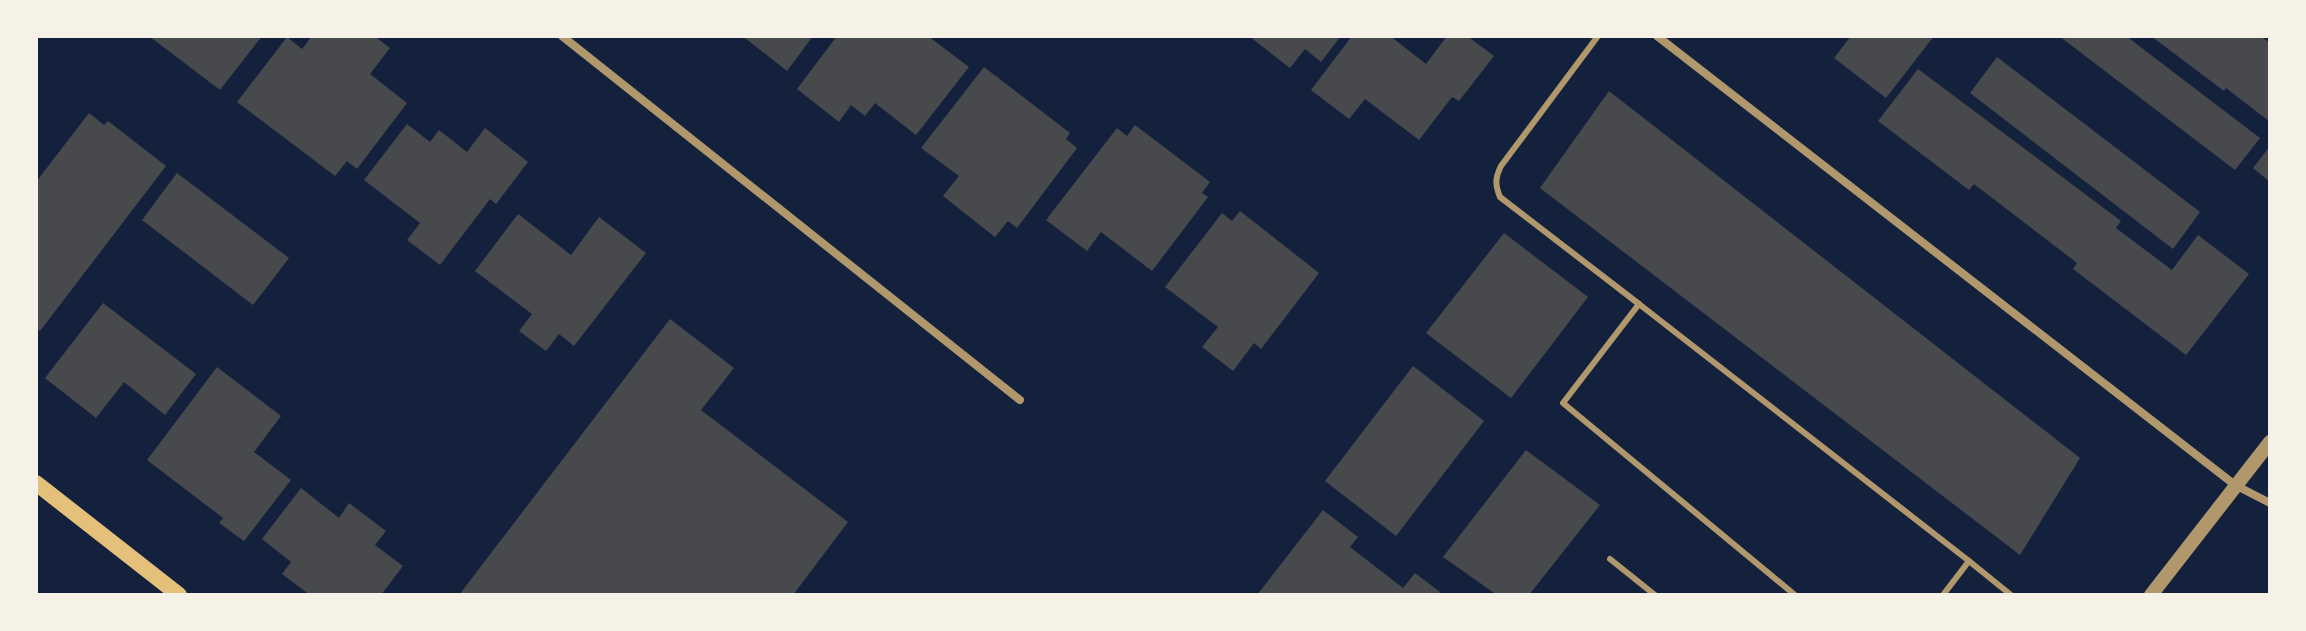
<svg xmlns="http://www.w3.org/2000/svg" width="2306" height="631" viewBox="0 0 2306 631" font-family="'Noto Serif',serif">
<rect width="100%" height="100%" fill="#14213d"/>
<g fill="#48494c">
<polygon points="149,36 262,36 220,90"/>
<polygon points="312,36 374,36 390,48 370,74 407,103 357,169 347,161 335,176 237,102 287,37 302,49"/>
<polygon points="746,36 813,36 787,71 745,38"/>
<polygon points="837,36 928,36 969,67 916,135 875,103 865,116 851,105 839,122 797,89"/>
<polygon points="1249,36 1341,36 1321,62 1305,49 1290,68"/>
<polygon points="1352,36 1390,36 1426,64 1447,36 1467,36 1494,56 1459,101 1452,97 1419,140 1365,99 1349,119 1311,90"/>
<polygon points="1851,36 1934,36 1886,98 1834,58"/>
<polygon points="2059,36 2126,36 2260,138 2235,170"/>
<polygon points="2151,36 2260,36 2270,43 2270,122 2226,88 2224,91"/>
<polygon points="1997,57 2200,212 2173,249 1970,93"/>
<polygon points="984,67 1070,133 1066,139 1077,148 1017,228 1008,221 995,237 943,196 959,176 921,148"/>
<polygon points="1918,69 2121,221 2116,228 2172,270 2198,235 2249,274 2186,355 2073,269 2077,263 1974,184 1969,190 1878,121"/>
<polygon points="1609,91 2080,458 2020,555 1540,188"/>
<polygon points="89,113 104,125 108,121 166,166 40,331 36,328 36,182"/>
<polygon points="407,124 430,142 439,130 467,152 485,128 528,162 496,204 490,199 440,265 407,240 420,223 364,180"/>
<polygon points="1135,125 1210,182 1202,193 1208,197 1152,271 1101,232 1087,251 1046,220 1117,128 1127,136"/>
<polygon points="2270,146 2270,182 2253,168"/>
<polygon points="177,173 289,258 253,305 142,220"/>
<polygon points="1240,211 1319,273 1261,349 1254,343 1233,371 1202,347 1218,327 1165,287 1222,213 1232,221"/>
<polygon points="518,214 571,255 599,217 646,253 574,346 559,334 546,351 519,331 532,314 475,271"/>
<polygon points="1504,233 1588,297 1511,398 1426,333"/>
<polygon points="103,303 196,374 165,415 124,382 96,418 45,378"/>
<polygon points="670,319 734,368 701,410 848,522 793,595 459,595"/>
<polygon points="1413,366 1484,421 1396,536 1325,481"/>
<polygon points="217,367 281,416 254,452 291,480 244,541 219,523 223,518 147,460"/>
<polygon points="1526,450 1600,505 1529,595 1497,595 1443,557"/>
<polygon points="301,488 339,518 349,503 386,531 375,545 403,566 381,595 310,595 282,574 291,562 262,539"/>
<polygon points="1323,510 1358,537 1350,547 1403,588 1415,573 1440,592 1438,595 1257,595"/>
</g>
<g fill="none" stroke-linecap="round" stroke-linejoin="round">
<g stroke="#b1986c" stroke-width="6">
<path d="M1598,36L1501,166C1495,178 1495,185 1500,197L1639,304"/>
<polyline points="1610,559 1655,595"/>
<polyline points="1969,561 2011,595"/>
<polyline points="1795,595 1563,403 1639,304 1969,561 1943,595"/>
</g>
<g stroke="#b1986c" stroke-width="8">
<polyline points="562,36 1020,400"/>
<polyline points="1657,36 2235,485 2270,503"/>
</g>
<polyline stroke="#b1986c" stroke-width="14" points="2151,595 2270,442"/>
<polyline stroke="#e5c07b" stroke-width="16" points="36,483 179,595"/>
</g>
<rect width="2306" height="631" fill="none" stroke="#f6f1e7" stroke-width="76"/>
</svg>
